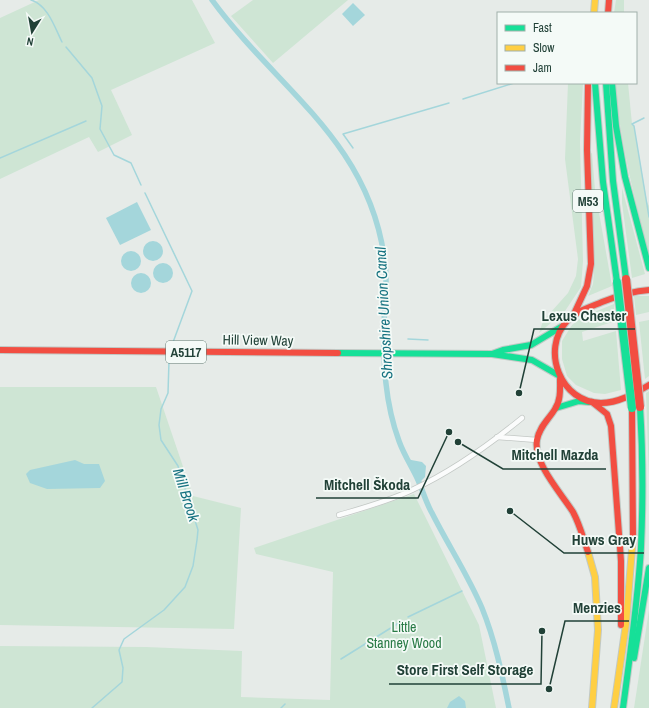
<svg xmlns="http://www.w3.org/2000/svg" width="649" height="708" viewBox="0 0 649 708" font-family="'Archivo Narrow',sans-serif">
<rect width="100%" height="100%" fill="#e6ebe8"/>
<g fill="#cee5d4">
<polygon points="39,0 192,0 215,43 111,90 132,135 98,152 89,137 0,179 0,18"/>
<polygon points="253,0 348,0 273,63 231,16"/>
<polygon points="616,0 624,0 624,13 614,13"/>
<polygon points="568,83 583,83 580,142 583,261 581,287 565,311 539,333 543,321 568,293 576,276 578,259 565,159"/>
<path d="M615,83H628L632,124L634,126L647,202L649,206V254C634,197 620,142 615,83Z"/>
<polygon points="592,153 595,190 612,286 588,296 593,284 594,272 590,154"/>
<polygon points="622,188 645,274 632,278 622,203"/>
<polygon points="634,296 649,296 649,312 636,315"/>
<polygon points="614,304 615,321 582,332 583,341 616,331 621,390 605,394 594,393 576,385 567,376 562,359 562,341 572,325 582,317"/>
<polygon points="649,320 649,376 645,379 639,322"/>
<polygon points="0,387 156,387 193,496 241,508 234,629 0,625"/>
<polygon points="649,391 649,476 646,393"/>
<polygon points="414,494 479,625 496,708 0,708 0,646 146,647 242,651 241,697 330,700 333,572 256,554 254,548"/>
<polygon points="649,610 649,708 634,708"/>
</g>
<g fill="#a4d6db">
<polygon points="353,3 365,15 353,26 342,14"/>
<polygon points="137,202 151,230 120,245 106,218"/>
<circle cx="153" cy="251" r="10"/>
<circle cx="131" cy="261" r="10"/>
<circle cx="163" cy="273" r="10"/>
<circle cx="141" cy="283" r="10"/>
<polygon points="406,459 422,462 426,466 425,477 419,483"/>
<polygon points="75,460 84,464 99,464 105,481 100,488 47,489 30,483 26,474 30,470"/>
<polygon points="459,696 465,701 466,708 447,708 450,702"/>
</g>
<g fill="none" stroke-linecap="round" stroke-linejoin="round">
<g stroke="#a4d6db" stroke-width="1.5">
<path d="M31,0C48,5 55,28 62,42"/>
<polyline points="66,47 92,78 102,106 100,129 114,155 131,163 141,185"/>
<polyline points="463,99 514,83"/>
<polyline points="644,118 632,124 634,126 649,217"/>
<polyline points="353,148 343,134 449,103"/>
<polyline points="0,158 86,121"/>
<polyline points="145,193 192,291 172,345"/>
<polyline points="408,339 428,340"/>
<polyline points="408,617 462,591"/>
<polyline points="341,659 402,621"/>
<polyline points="92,708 122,682 123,668 119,650 124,639 164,610 185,587 193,566 197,540 198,530 178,466 161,440 159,425 161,409 168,393 169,361"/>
<polyline points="281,708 285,704"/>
</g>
<path stroke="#a4d6db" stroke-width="5.5" d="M212,0C276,88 367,139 384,256C388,278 385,301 384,323C383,363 385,403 399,441C404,455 412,467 418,480C423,491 426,503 432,513C448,545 468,575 482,608C495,640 502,674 509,708"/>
<defs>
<g id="street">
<polyline points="497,437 537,440"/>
<path d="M339,515C363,508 389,501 412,490C451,472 489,445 522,418"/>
</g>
<g id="fast">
<polyline points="595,83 603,182 617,282"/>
<polyline points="606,83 613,181 626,279"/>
<polyline points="612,83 616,126 625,177 649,268"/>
<polyline points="338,353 492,354 532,360 558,375"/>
<polyline points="492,354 503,350 531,345 561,327"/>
<polyline points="556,408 579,401 589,402"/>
<polyline points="634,658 649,568"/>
<path d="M623,708C630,655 638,601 641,547C643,501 643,454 640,407"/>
</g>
<g id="slow">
<polyline points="594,13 595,0"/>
<polyline points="588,552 595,577 598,630 592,708"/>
<polyline points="614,708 626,624 633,537"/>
</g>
<g id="jam">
<polyline points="608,13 609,0"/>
<path d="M649,290C632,291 617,296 602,302C590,307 576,311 567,321C540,350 561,403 601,403C618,403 634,394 649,385"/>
<polyline points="573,316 587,286 591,264 587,150 588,83"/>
<polyline points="0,350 338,353"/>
<path d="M560,379C560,389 561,400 555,409C549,419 539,427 537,440C533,463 561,493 573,512C580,525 583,538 588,552"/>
<polyline points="592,402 607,414 611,426 621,561 621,625"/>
<polyline points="632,408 633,537"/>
</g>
</defs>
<use href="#street" stroke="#c3c8c5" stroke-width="6"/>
<use href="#fast" stroke="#c1c9c5" stroke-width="8"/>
<use href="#slow" stroke="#c1c9c5" stroke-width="8"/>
<use href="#jam" stroke="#c1c9c5" stroke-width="8"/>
<use href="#street" stroke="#fbfcfc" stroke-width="4.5"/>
<use href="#fast" stroke="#16e098" stroke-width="6"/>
<use href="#slow" stroke="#ffcf43" stroke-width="6"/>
<use href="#jam" stroke="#f24e42" stroke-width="6"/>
<defs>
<polyline id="fast-bridge" points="617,282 632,408"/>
<polyline id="jam-bridge" points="626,279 640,407"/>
</defs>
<use href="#fast-bridge" stroke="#bdc7c4" stroke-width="10" stroke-linecap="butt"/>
<use href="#jam-bridge" stroke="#bdc7c4" stroke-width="10" stroke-linecap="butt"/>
<use href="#fast-bridge" stroke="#16e098" stroke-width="8"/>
<use href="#jam-bridge" stroke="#f24e42" stroke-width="8"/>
</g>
<g text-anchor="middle" stroke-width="3.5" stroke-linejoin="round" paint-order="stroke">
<g fill="#f4faf7" stroke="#607871" stroke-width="1">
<rect x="573" y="190" width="30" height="22" rx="3"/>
<rect x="166" y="341" width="40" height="22" rx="3"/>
</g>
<g font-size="13" font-weight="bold" fill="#214137">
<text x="588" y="206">M53</text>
<text x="186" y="357">A5117</text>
</g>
<g font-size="14" fill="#214137" stroke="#f4faf7">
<text transform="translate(258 340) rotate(1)" y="5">Hill View Way</text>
</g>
<g font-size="14" fill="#287a45" stroke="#f4faf7">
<text x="404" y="632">Little<tspan x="404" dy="16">Stanney Wood</tspan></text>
</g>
<g font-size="15" font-style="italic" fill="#177381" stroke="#f4faf7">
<text transform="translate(384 313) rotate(-93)" y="5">Shropshire Union Canal</text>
<text transform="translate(186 495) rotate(72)" y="5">Mill Brook</text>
</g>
</g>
<path fill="none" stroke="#214137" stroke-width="1.5" d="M519 393L534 329H635M458 442L503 469H606M449 432L418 498H316M510 511L564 553H644M549 689L565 621H629M542 631L541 684H389"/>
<g fill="#214137" stroke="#f4faf7" stroke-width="1.5">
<circle cx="519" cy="393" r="4"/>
<circle cx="458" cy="442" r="4"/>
<circle cx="449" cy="432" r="4"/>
<circle cx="510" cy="511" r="4"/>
<circle cx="549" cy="689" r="4"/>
<circle cx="542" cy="631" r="4"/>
</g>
<g font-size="15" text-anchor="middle" font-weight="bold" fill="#214137" stroke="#f4faf7" stroke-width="3.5" stroke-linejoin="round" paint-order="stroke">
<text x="584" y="321">Lexus Chester</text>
<text x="555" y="460">Mitchell Mazda</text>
<text x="367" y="490">Mitchell Škoda</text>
<text x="604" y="545">Huws Gray</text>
<text x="597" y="613">Menzies</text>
<text x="465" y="675">Store First Self Storage</text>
</g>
<rect x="497" y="12" width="140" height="72" fill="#f4faf7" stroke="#a0b0aa"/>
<rect x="505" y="25" width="20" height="6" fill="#16e098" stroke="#a0b0aa"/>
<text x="533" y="32" font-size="12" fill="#214137">Fast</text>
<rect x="505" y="45" width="20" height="6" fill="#ffcf43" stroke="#a0b0aa"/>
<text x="533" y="52" font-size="12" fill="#214137">Slow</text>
<rect x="505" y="65" width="20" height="6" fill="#f24e42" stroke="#a0b0aa"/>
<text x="533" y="72" font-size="12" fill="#214137">Jam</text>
<g transform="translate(32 32) rotate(191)" stroke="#f4faf7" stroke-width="3" paint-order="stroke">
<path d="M0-3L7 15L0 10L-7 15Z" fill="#214137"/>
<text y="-6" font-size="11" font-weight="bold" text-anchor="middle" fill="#214137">N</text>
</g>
</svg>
